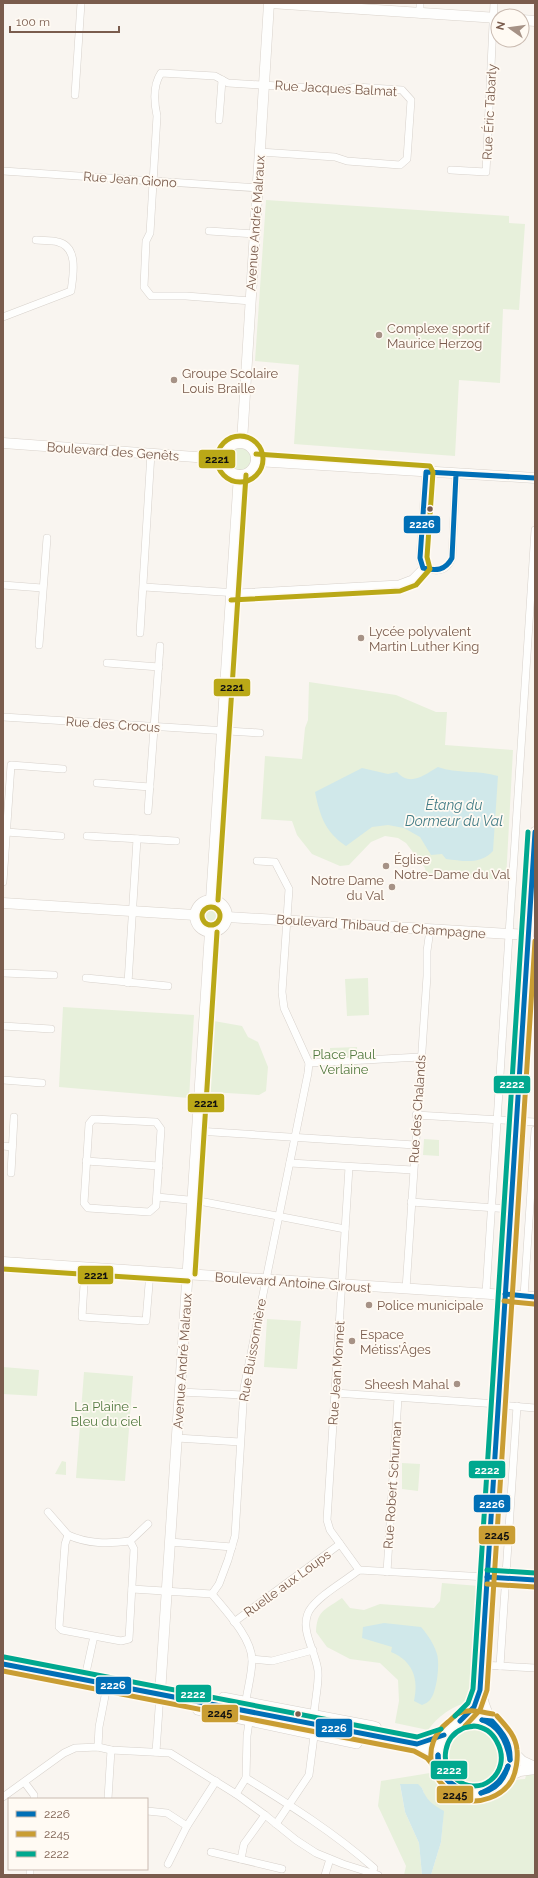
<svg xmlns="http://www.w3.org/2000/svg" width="538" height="1878" viewBox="0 0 538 1878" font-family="Raleway,sans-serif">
<rect width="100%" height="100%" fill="#f9f5f0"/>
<g fill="#e7f0db">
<polygon points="266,200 509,216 509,223 525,224 519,310 503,309 500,383 459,380 455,456 294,444 299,365 255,361"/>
<circle cx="240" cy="460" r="12"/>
<polygon points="309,682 396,695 436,712 447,712 445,745 513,750 506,880 426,875 425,868 406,843 398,838 385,836 371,842 349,865 340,866 312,854 297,835 292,821 261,819 265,756 302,759 305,728 308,720"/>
<circle cx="211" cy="916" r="12"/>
<polygon points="368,978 369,1015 347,1016 345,979"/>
<polygon points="63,1007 194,1015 189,1098 59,1087"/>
<polygon points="214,1021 242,1026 248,1037 258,1042 268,1067 266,1091 259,1095 210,1092"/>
<polygon points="357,1047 358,1074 332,1075 330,1048"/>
<polygon points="424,1139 439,1140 439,1156 423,1155"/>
<polygon points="267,1319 301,1321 297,1369 264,1367"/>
<polygon points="3,1367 39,1370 37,1396 3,1394"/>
<polygon points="84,1372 133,1376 125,1481 76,1478"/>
<polygon points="62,1461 66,1462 66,1475 55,1474"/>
<polygon points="402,1463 420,1464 418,1491 402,1489"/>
<path d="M442,1583L479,1586L470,1702C453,1705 437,1717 428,1730L395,1723L399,1701L398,1680L380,1663L350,1659L327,1647L316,1632C317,1610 325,1610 342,1598L350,1608L364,1610L380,1604L434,1608L440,1601Z"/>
<circle cx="475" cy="1755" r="33"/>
<path d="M528,1769L535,1770V1875H431L441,1842L443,1819L425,1796L422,1788L417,1784L400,1785L405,1812L419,1843L422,1875H404L406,1866L378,1806L381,1781L436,1772C444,1785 459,1800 476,1797C479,1797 484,1793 487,1792C499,1786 511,1779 525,1779Z"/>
</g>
<g fill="#d0e8ea">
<path d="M438,767C457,774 479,770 498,776L493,851C480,865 463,861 446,859L442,854L431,855L420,837L404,828L388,825L372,827L346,846C325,832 320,816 315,792L362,768L388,774L397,772C410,787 424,775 438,767Z"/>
<path d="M384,1623L421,1627C428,1635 434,1644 437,1654C440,1664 437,1692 430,1700C428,1702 425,1704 422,1705L414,1701C419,1679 413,1661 391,1652L392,1647L362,1638L363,1627Z"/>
<path d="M400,1784H418L422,1788C426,1800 433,1805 444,1811L441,1842L431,1875H422L419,1843L405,1812Z"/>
</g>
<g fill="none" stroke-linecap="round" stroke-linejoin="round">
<defs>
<g id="street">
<polyline points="420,14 420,3"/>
<polyline points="75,95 81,3"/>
<polyline points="219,120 222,80"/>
<polyline points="451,170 486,172 494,3"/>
<polyline points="3,171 258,188"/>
<polyline points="209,231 255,234"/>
<path d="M251,301L186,296H151L144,287L146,241L150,233L157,116C154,102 153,85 161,73L215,76L228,83L343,90L356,87L402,90L411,100L407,159L400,165L347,161L335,157L260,152"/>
<path d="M3,317L71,291C73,276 79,247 58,242C51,240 43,241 36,240"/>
<path d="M426,472L420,558L423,568C437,572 446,572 452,558L456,474"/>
<polyline points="3,585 42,588"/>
<polyline points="144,587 238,593 399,584 412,579 423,568"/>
<polyline points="140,633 151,453"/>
<polyline points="39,645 47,538"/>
<polyline points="107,663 159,667"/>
<polyline points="3,717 260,733"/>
<polyline points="97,783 150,787"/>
<polyline points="148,811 160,646"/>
<polyline points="6,832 61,836"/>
<polyline points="87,836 176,841"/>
<polyline points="3,882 11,765 63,769"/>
<polyline points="3,973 54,975"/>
<polyline points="86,978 168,986"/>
<polyline points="128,983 137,839"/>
<polyline points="3,1026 51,1029"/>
<polyline points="309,1063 420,1057"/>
<polyline points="3,1080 42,1083"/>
<polyline points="416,1115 535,1122"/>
<polygon points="93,1119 156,1122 161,1129 156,1206 149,1212 88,1208 84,1203 89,1124"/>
<polyline points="197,1131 415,1145"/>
<polyline points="3,1146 12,1147"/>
<polyline points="86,1161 159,1166"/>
<polyline points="290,1163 413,1170"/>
<polyline points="349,1167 327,1520 330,1530 359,1570"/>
<polyline points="11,1173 14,1117"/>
<polyline points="157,1197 199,1201 345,1229"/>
<polyline points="411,1202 510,1209"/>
<polyline points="85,1268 82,1317 146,1321 150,1272"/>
<polyline points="406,1289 427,976 427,951 430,930"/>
<polyline points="486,1293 535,530"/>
<polyline points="524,1296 535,1130"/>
<polyline points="180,1392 243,1395"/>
<polyline points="335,1393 498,1404"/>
<polyline points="498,1405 535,1408"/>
<polyline points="177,1438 240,1442"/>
<polyline points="48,1512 68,1535"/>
<polyline points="130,1541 148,1524"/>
<polyline points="170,1542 232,1547"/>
<polyline points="387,1572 398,1398"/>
<polyline points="132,1589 212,1594"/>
<polyline points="212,1594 219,1584 228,1560 235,1536 244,1388 308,1073 309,1063 284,1008 282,992 289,889 275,862 257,861"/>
<path d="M212,1594C225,1610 252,1638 252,1660C252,1673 248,1687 246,1700"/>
<polyline points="234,1622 340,1544"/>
<polyline points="252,1659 272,1661 313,1650"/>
<polyline points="481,1665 535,1668"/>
<polyline points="500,1666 517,1406"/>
<path d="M87,1668L94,1636L62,1630L59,1627L65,1544L68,1535C88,1544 108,1544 130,1541L134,1549L129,1639L121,1641L94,1636"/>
<polyline points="188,1700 197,1711 357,1745 366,1734"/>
<polyline points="214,1705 223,1696 374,1725 377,1726 382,1737"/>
<path d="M314,1714C315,1700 319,1684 318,1671C316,1651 299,1630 309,1611C318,1596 345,1581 359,1570L487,1577"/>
<polyline points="98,1747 99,1727 105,1696"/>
<polyline points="156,1752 160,1694"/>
<path d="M246,1778C290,1805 335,1833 374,1868L372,1873"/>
<polyline points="25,1783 34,1795 34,1799"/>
<polyline points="236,1794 246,1778 247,1736 249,1722"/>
<polyline points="3,1797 64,1753 75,1748 98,1747 111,1750 170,1753 236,1794 265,1815 296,1840 316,1853 343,1864 378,1875"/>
<polyline points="108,1799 111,1750"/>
<polyline points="147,1811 167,1813 187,1826"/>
<polyline points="276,1824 309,1775 314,1736"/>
<polyline points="211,1852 282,1869"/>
<polyline points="241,1859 244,1844 265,1815"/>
<polyline points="168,1864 187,1826 216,1781"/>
<polyline points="30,1875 30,1869"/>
<polyline points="325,1875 330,1859"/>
</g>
<g id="secondary">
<polyline points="270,3 498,18"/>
<polyline points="522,20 535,21"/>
<polyline points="242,442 269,3"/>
<circle cx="240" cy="459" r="16"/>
<polyline points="3,443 223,459"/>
<polyline points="256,461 535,478"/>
<circle cx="211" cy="916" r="16"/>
<polyline points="211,900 239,475"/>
<polyline points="3,903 195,915"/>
<polyline points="227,917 528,935"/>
<polyline points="3,1262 535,1297"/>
<polyline points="487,1577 535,1580"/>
<polyline points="3,1664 417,1744 432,1753 438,1760"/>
<path d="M480,1690C483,1700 485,1712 492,1721C494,1724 498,1725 501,1728C508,1734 512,1744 513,1752C515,1765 507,1779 497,1786C490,1792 480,1794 471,1793C418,1786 433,1703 492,1721"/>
<polyline points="160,1694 210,932"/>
<polyline points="460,1721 474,1707 480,1690 535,832"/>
<polyline points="417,1744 429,1741 444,1735"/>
<polyline points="513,1752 522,1761 535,1767"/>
<polyline points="507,1777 520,1771 535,1769"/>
</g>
</defs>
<use href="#street" stroke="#d7d1cb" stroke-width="8"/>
<use href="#secondary" stroke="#d9d2cb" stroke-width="11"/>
<use href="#street" stroke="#fefefd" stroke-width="7"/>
<use href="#secondary" stroke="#fefefd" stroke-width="10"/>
<defs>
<g id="bus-1">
<path d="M456,474L452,558C445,571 436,571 423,568L420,558L426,472L535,478"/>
<polyline points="505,1294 535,1297"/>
<polyline points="487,1577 535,1580"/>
<polyline points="3,1664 417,1744 444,1735"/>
<path d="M482,1720L492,1721C503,1733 511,1743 510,1760"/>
<path d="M482,1720C500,1726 507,1742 510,1760"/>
<polyline points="460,1721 474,1707 480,1690 535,832"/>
<path d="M438,1755C439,1775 449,1783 465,1792"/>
<path d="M438,1755C436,1773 450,1786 465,1792"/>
<path d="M481,1793C495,1787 502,1780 508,1766"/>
<path d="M481,1793C495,1790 504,1781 508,1766"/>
</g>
<g id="bus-2">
<polyline points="504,1301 534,1304"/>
<polyline points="487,1584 535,1587"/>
<polyline points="3,1671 414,1751 427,1758 433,1765"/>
<path d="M493,1714C480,1712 469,1708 457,1714C454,1716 451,1720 448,1722C419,1745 429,1784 461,1798C478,1806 503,1796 512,1780C516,1772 518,1759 517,1750C516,1736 506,1726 497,1716"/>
<polyline points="465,1726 480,1710 487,1690 535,941"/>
</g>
<g id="bus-3">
<polyline points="487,1570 535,1573"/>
<polyline points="4,1657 417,1737 441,1729"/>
<polyline points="455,1716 468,1703 473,1689 528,832"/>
<path d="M474,1726C485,1727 492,1732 497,1742C514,1773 477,1802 453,1776C440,1762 444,1737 462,1729C465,1727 470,1727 474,1726Z"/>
</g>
<g id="bus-4">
<circle cx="240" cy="459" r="23"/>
<polyline points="231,600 400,591 416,585 430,569 427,557 433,472 430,466 256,454"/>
<polyline points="218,900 246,475"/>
<circle cx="211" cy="916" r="9"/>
<polyline points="3,1269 188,1281"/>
<polyline points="195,1274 217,932"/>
</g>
</defs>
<use href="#bus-1" stroke="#fffaf3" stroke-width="8"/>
<use href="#bus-2" stroke="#fffaf3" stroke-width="8"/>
<use href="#bus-3" stroke="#fffaf3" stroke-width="8"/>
<use href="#bus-4" stroke="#fffaf3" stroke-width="8"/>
<use href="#bus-1" stroke="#006fb6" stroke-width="5"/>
<use href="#bus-2" stroke="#c99d33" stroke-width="5"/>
<use href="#bus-3" stroke="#00a88f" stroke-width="5"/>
<use href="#bus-4" stroke="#baa817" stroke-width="5"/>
</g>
<g fill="#a69286" stroke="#fffaf3" stroke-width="1.5">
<circle cx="379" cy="335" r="4"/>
<circle cx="174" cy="380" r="4"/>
<circle cx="361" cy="638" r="4"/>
<circle cx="386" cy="866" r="4"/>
<circle cx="392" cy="887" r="4"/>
<circle cx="369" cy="1305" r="4"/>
<circle cx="352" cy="1341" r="4"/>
<circle cx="457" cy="1384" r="4"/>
</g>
<g fill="#7a5c4d" stroke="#fffaf3" stroke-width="1.5">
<circle cx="430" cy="509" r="3.5"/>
<circle cx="298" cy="1714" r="3.5"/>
</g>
<g text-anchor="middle" stroke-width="3.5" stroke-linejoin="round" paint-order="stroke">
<g font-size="13" fill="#7a5c4d" stroke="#fffaf3">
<text transform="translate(336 88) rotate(3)" y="5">Rue Jacques Balmat</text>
<text transform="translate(489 112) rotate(-87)" y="5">Rue Éric Tabarly</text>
<text transform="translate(130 179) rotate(4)" y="5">Rue Jean Giono</text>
<text transform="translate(255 223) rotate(-86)" y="5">Avenue André Malraux</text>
<text transform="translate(113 451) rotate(4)" y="5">Boulevard des Genêts</text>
<text transform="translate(113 724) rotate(4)" y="5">Rue des Crocus</text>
<text transform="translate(381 926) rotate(4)" y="5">Boulevard Thibaud de Champagne</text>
<text transform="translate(417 1109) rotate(-86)" y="5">Rue des Chalands</text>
<text transform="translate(293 1282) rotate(4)" y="5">Boulevard Antoine Giroust</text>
<text transform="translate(252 1350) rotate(-80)" y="5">Rue Buissonnière</text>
<text transform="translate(182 1361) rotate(-86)" y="5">Avenue André Malraux</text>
<text transform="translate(336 1373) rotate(-86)" y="5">Rue Jean Monnet</text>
<text transform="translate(392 1485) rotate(-86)" y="5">Rue Robert Schuman</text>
<text transform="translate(287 1583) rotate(-36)" y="5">Ruelle aux Loups</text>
</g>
<g font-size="13" fill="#7a5c4d" stroke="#fffaf3" text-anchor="start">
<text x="387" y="333">Complexe sportif<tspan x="387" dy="15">Maurice Herzog</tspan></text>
<text x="182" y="378">Groupe Scolaire<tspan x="182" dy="15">Louis Braille</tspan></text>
<text x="369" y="636">Lycée polyvalent<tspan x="369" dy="15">Martin Luther King</tspan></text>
<text x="394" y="864">Église<tspan x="394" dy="15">Notre-Dame du Val</tspan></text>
<text x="384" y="885" text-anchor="end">Notre Dame<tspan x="384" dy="15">du Val</tspan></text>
<text x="377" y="1310">Police municipale</text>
<text x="360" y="1339">Espace<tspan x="360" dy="15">Métiss'Âges</tspan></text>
<text x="449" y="1389" text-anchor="end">Sheesh Mahal</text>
</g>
<g font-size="13" fill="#537a41" stroke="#fffaf3">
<text x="344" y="1059">Place Paul<tspan x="344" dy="15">Verlaine</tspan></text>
<text x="106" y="1411">La Plaine -<tspan x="106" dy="15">Bleu du ciel</tspan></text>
</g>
<g font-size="14" font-style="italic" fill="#437c86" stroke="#fffaf3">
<text x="454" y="810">Étang du<tspan x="454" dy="16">Dormeur du Val</tspan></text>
</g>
</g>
<g stroke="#fffaf3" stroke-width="1.5">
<rect x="198" y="449" width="38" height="20" rx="4" fill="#baa817"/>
<rect x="403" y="515" width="38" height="19" rx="4" fill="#006fb6"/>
<rect x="213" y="678" width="38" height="19" rx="4" fill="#baa817"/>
<rect x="493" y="1075" width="38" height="19" rx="4" fill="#00a88f"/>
<rect x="187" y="1093" width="38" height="20" rx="4" fill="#baa817"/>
<rect x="77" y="1265" width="37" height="20" rx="4" fill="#baa817"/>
<rect x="468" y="1460" width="38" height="19" rx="4" fill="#00a88f"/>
<rect x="473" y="1494" width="38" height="19" rx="4" fill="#006fb6"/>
<rect x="478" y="1525" width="38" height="20" rx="4" fill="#c99d33"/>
<rect x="95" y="1676" width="37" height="19" rx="4" fill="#006fb6"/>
<rect x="175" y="1684" width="37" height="19" rx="4" fill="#00a88f"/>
<rect x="201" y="1704" width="38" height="19" rx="4" fill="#c99d33"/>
<rect x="315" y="1718" width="38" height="20" rx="4" fill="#006fb6"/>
<rect x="430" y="1760" width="38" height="20" rx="4" fill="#00a88f"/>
<rect x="436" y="1785" width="38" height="19" rx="4" fill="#c99d33"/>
</g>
<g font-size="11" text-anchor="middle" font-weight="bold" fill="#fff">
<text x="422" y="528">2226</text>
<text x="512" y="1088">2222</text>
<text x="487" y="1474">2222</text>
<text x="492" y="1508">2226</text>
<text x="113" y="1689">2226</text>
<text x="193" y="1698">2222</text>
<text x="334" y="1732">2226</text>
<text x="449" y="1774">2222</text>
</g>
<g font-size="11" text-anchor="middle" font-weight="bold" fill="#111">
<text x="217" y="463">2221</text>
<text x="232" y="691">2221</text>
<text x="206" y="1107">2221</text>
<text x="96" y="1279">2221</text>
<text x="497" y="1539">2245</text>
<text x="220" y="1717">2245</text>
<text x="455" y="1799">2245</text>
</g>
<rect width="538" height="1878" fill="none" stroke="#7a5c4d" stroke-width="8"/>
<rect x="8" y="1798" width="140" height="72" fill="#fffaf3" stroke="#cabbb1"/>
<rect x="16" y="1811" width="20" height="6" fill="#006fb6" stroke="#cabbb1"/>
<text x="44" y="1818" font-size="12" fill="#7a5c4d">2226</text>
<rect x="16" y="1831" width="20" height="6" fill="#c99d33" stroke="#cabbb1"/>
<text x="44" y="1838" font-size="12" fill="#7a5c4d">2245</text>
<rect x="16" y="1851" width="20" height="6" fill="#00a88f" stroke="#cabbb1"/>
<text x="44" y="1858" font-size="12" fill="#7a5c4d">2222</text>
<g transform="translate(510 28) rotate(284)"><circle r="19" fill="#fffaf3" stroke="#cabbb1"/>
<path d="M0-3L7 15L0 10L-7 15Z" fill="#a69286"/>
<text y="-6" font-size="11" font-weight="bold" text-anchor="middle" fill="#7a5c4d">N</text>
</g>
<path d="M10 26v6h109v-6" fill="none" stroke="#7a5c4d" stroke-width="2"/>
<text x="16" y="26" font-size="12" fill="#7a5c4d" stroke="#fffaf3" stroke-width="3" paint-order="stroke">100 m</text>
</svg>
